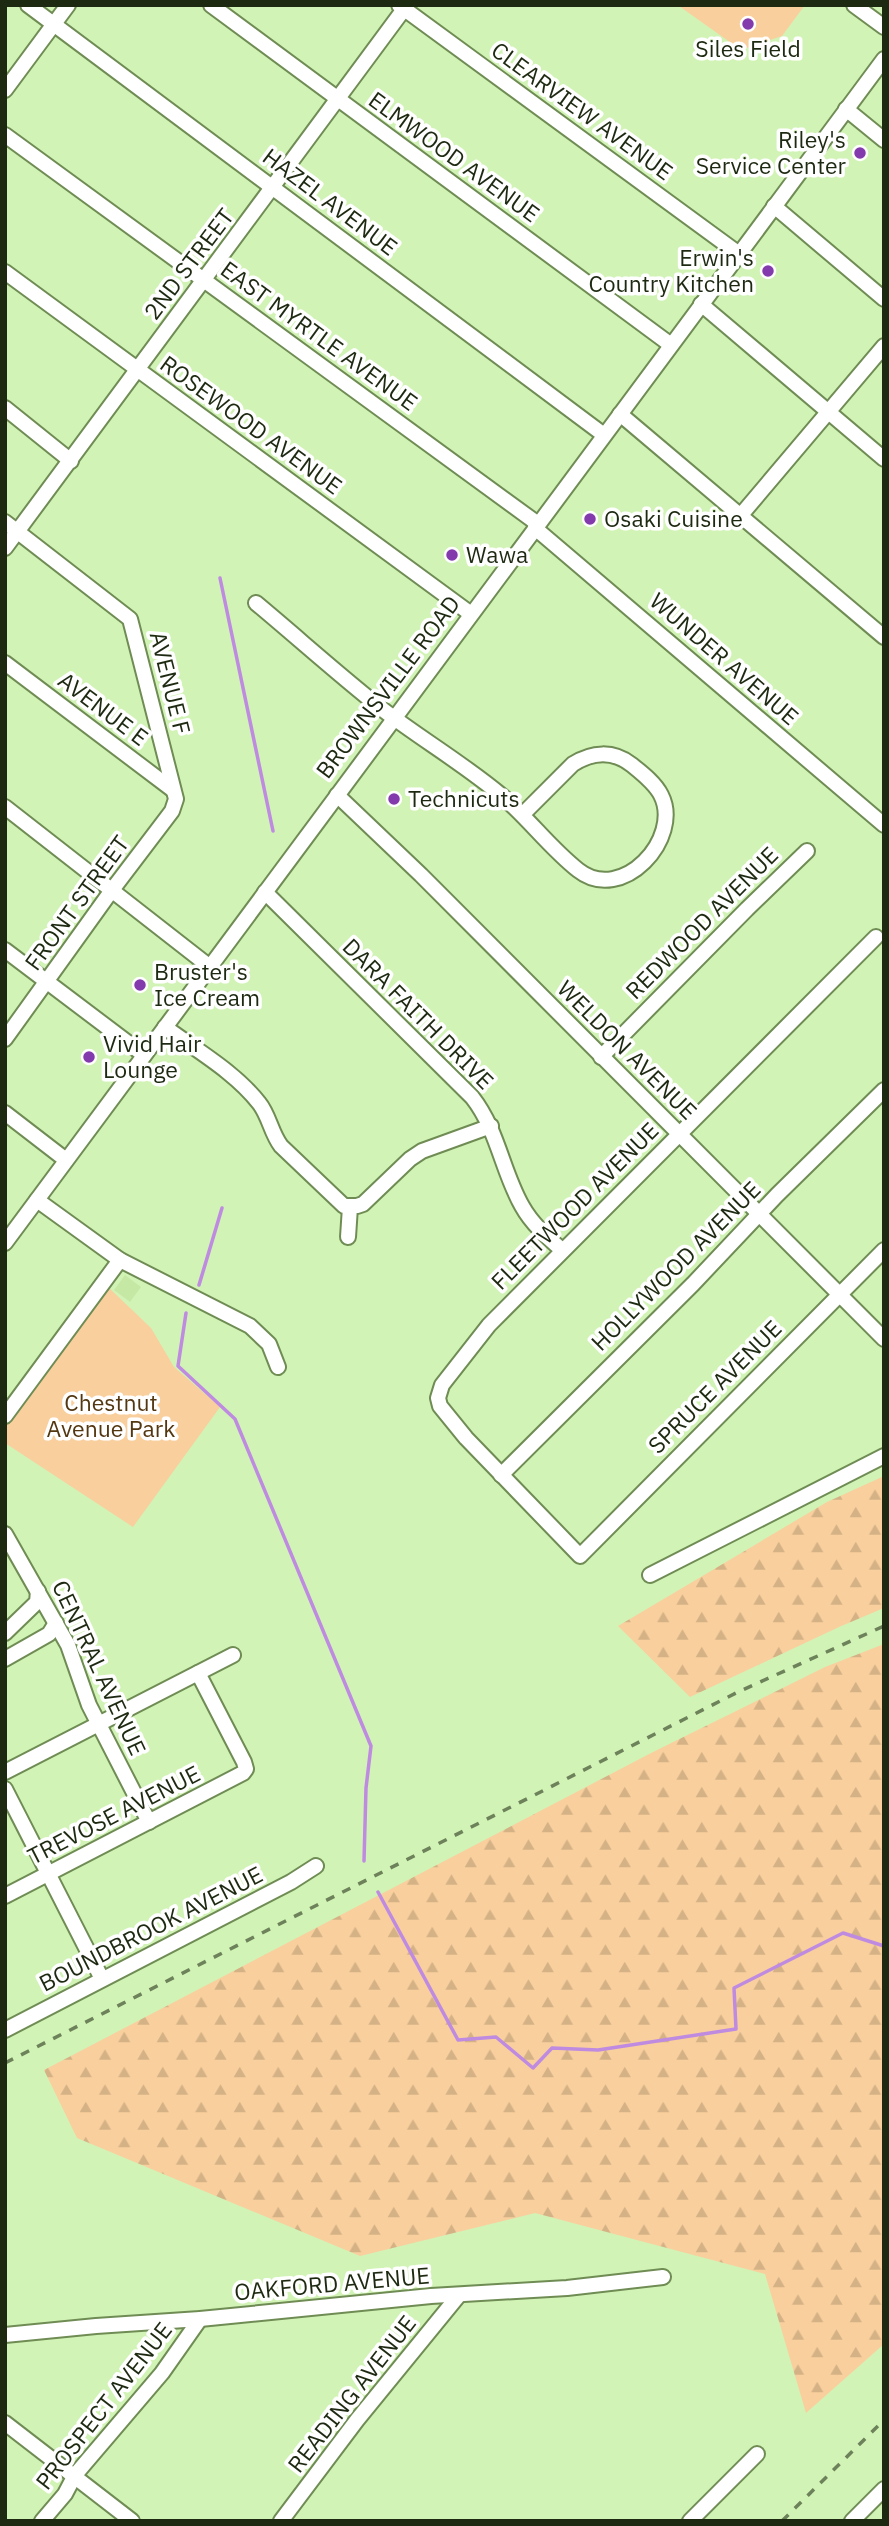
<svg xmlns="http://www.w3.org/2000/svg" width="889" height="2526" viewBox="0 0 889 2526" font-family="'IBM Plex Sans',sans-serif">
<defs>
<pattern id="forest-firs" width="22" height="20" patternUnits="userSpaceOnUse" patternTransform="scale(1.75)"><rect width="22" height="20" fill="#f9cf9d"/><path d="M5 1l3.5 6h-7zM16 11l3.5 6h-7z" fill="#d5b286"/></pattern>
</defs>
<rect width="100%" height="100%" fill="#d2f3b6"/>
<polygon fill="#c5e8a5" points="125,1275 141,1287 130,1302 114,1290"/>
<g fill="url(#forest-firs)">
<polygon points="884,1476 884,1608 839,1627 690,1697 618,1626 827,1502"/>
<polygon points="884,1644 884,2344 806,2413 765,2274 535,2213 360,2256 77,2138 44,2070 653,1752 825,1667"/>
</g>
<g fill="#f9cf9d">
<polygon points="805,5 782,36 741,50 679,6"/>
<polygon points="107,1286 151,1328 174,1367 220,1407 133,1527 5,1443 5,1423"/>
</g>
<g fill="none" stroke-linecap="round" stroke-linejoin="round">
<g stroke="#be8be1" stroke-width="3.5">
<polyline points="220,578 273,831"/>
<polyline points="199,1285 222,1208"/>
<polyline points="186,1313 178,1366 235,1419 371,1746 366,1788 364,1861"/>
<polyline points="378,1892 458,2040 496,2037 533,2068 552,2048 598,2050 736,2029 734,1988 843,1933 884,1946"/>
</g>
<defs>
<g id="minor">
<polyline points="28,5 604,435"/>
<polyline points="211,5 671,345"/>
<polyline points="399,5 739,254"/>
<polyline points="854,5 884,27"/>
<polyline points="5,90 68,5"/>
<polyline points="846,109 884,140"/>
<polyline points="5,135 538,524"/>
<polyline points="774,206 884,299"/>
<polyline points="5,272 471,614"/>
<polyline points="701,304 884,459"/>
<polyline points="5,408 71,461"/>
<polyline points="620,414 884,637"/>
<polyline points="741,515 884,346"/>
<polyline points="5,522 130,619 176,799 172,811 112,890 5,1039"/>
<polyline points="535,528 884,825"/>
<polyline points="5,548 407,5"/>
<path d="M256,603C298,638 339,675 382,709C421,739 464,764 502,796C529,819 550,848 578,870C622,905 683,838 661,795C655,783 642,773 632,765C613,750 592,752 573,764L522,815"/>
<polyline points="5,663 173,790"/>
<polyline points="337,795 421,875 884,1339"/>
<polyline points="5,807 210,967"/>
<path d="M265,892L472,1097C498,1130 502,1171 522,1206C532,1224 547,1237 562,1250"/>
<polyline points="876,937 489,1325 442,1385 438,1398 440,1406 466,1438 580,1556 884,1250"/>
<polyline points="5,950 144,1055"/>
<path d="M165,1027C196,1050 235,1072 259,1103C269,1115 271,1133 281,1146L344,1206H357L363,1204L410,1159L422,1151L491,1126"/>
<polyline points="601,1057 747,909 807,851"/>
<polyline points="5,1113 66,1160"/>
<polyline points="37,1200 120,1260 250,1326 269,1344 278,1367"/>
<polyline points="348,1237 350,1207"/>
<polyline points="5,1243 884,59"/>
<polyline points="5,1416 120,1260"/>
<polyline points="501,1475 693,1284 777,1195 884,1090"/>
<polyline points="5,1534 68,1645 89,1705 149,1822"/>
<polyline points="650,1575 884,1456"/>
<polyline points="5,1633 37,1602 38,1591"/>
<polyline points="5,1659 49,1634 56,1623"/>
<polyline points="5,1772 233,1655"/>
<polyline points="5,1789 102,1979"/>
<polyline points="5,1896 243,1773 246,1769 244,1762 198,1673"/>
<polyline points="5,2030 291,1882 316,1866"/>
<polyline points="5,2335 96,2326 200,2319 431,2296 567,2288 663,2277"/>
<polyline points="5,2423 132,2521"/>
<polyline points="42,2521 65,2494 75,2475 162,2373 200,2319"/>
<polyline points="281,2521 357,2420 459,2295"/>
<polyline points="690,2521 757,2454"/>
<polyline points="852,2521 884,2489"/>
</g>
</defs>
<use href="#minor" stroke="#6f8c54" stroke-width="18"/>
<use href="#minor" stroke="#fff" stroke-width="14"/>
<g stroke="#6d825a" stroke-width="3.5" stroke-dasharray="9 9" stroke-linecap="butt">
<polyline points="5,2063 738,1692 884,1626"/>
<polyline points="782,2521 884,2420"/>
</g>
</g>
<g fill="#833aac" stroke="#fff" stroke-width="2.5">
<circle cx="748" cy="24" r="7"/>
<circle cx="860" cy="153" r="7"/>
<circle cx="768" cy="271" r="7"/>
<circle cx="590" cy="519" r="7"/>
<circle cx="452" cy="555" r="7"/>
<circle cx="394" cy="799" r="7"/>
<circle cx="140" cy="985" r="7"/>
<circle cx="89" cy="1057" r="7"/>
</g>
<g text-anchor="middle" stroke-width="7" stroke-linejoin="round" paint-order="stroke">
<g font-size="23" fill="#1d2911" stroke="#fff" text-anchor="start">
<text x="748" y="57" text-anchor="middle">Siles Field</text>
<text x="846" y="148" text-anchor="end">Riley's<tspan x="846" dy="26">Service Center</tspan></text>
<text x="754" y="266" text-anchor="end">Erwin's<tspan x="754" dy="26">Country Kitchen</tspan></text>
<text x="604" y="527">Osaki Cuisine</text>
<text x="466" y="563">Wawa</text>
<text x="408" y="807">Technicuts</text>
<text x="154" y="980">Bruster's<tspan x="154" dy="26">Ice Cream</tspan></text>
<text x="103" y="1052">Vivid Hair<tspan x="103" dy="26">Lounge</tspan></text>
</g>
<g font-size="23" fill="#1d2911" stroke="#fff">
<text transform="translate(582 111) rotate(36)" y="8">CLEARVIEW AVENUE</text>
<text transform="translate(454 157) rotate(36)" y="8">ELMWOOD AVENUE</text>
<text transform="translate(330 202) rotate(37)" y="8">HAZEL AVENUE</text>
<text transform="translate(189 264) rotate(-53)" y="8">2ND STREET</text>
<text transform="translate(319 336) rotate(36)" y="8">EAST MYRTLE AVENUE</text>
<text transform="translate(251 425) rotate(36)" y="8">ROSEWOOD AVENUE</text>
<text transform="translate(724 659) rotate(41)" y="8">WUNDER AVENUE</text>
<text transform="translate(170 683) rotate(76)" y="8">AVENUE F</text>
<text transform="translate(388 687) rotate(-53)" y="8">BROWNSVILLE ROAD</text>
<text transform="translate(103 709) rotate(37)" y="8">AVENUE E</text>
<text transform="translate(77 903) rotate(-54)" y="8">FRONT STREET</text>
<text transform="translate(702 923) rotate(-45)" y="8">REDWOOD AVENUE</text>
<text transform="translate(418 1014) rotate(45)" y="8">DARA FAITH DRIVE</text>
<text transform="translate(627 1050) rotate(45)" y="8">WELDON AVENUE</text>
<text transform="translate(575 1206) rotate(-45)" y="8">FLEETWOOD AVENUE</text>
<text transform="translate(676 1266) rotate(-45)" y="8">HOLLYWOOD AVENUE</text>
<text transform="translate(715 1387) rotate(-45)" y="8">SPRUCE AVENUE</text>
<text transform="translate(99 1668) rotate(65)" y="8">CENTRAL AVENUE</text>
<text transform="translate(114 1815) rotate(-27)" y="8">TREVOSE AVENUE</text>
<text transform="translate(151 1929) rotate(-27)" y="8">BOUNDBROOK AVENUE</text>
<text transform="translate(332 2284) rotate(-5)" y="8">OAKFORD AVENUE</text>
<text transform="translate(352 2394) rotate(-52)" y="8">READING AVENUE</text>
<text transform="translate(104 2406) rotate(-52)" y="8">PROSPECT AVENUE</text>
</g>
<g font-size="23" fill="#533711" stroke="#fff">
<text x="111" y="1411">Chestnut<tspan x="111" dy="26">Avenue Park</tspan></text>
</g>
</g>
<rect width="889" height="2526" fill="none" stroke="#1d2911" stroke-width="14"/>
</svg>
